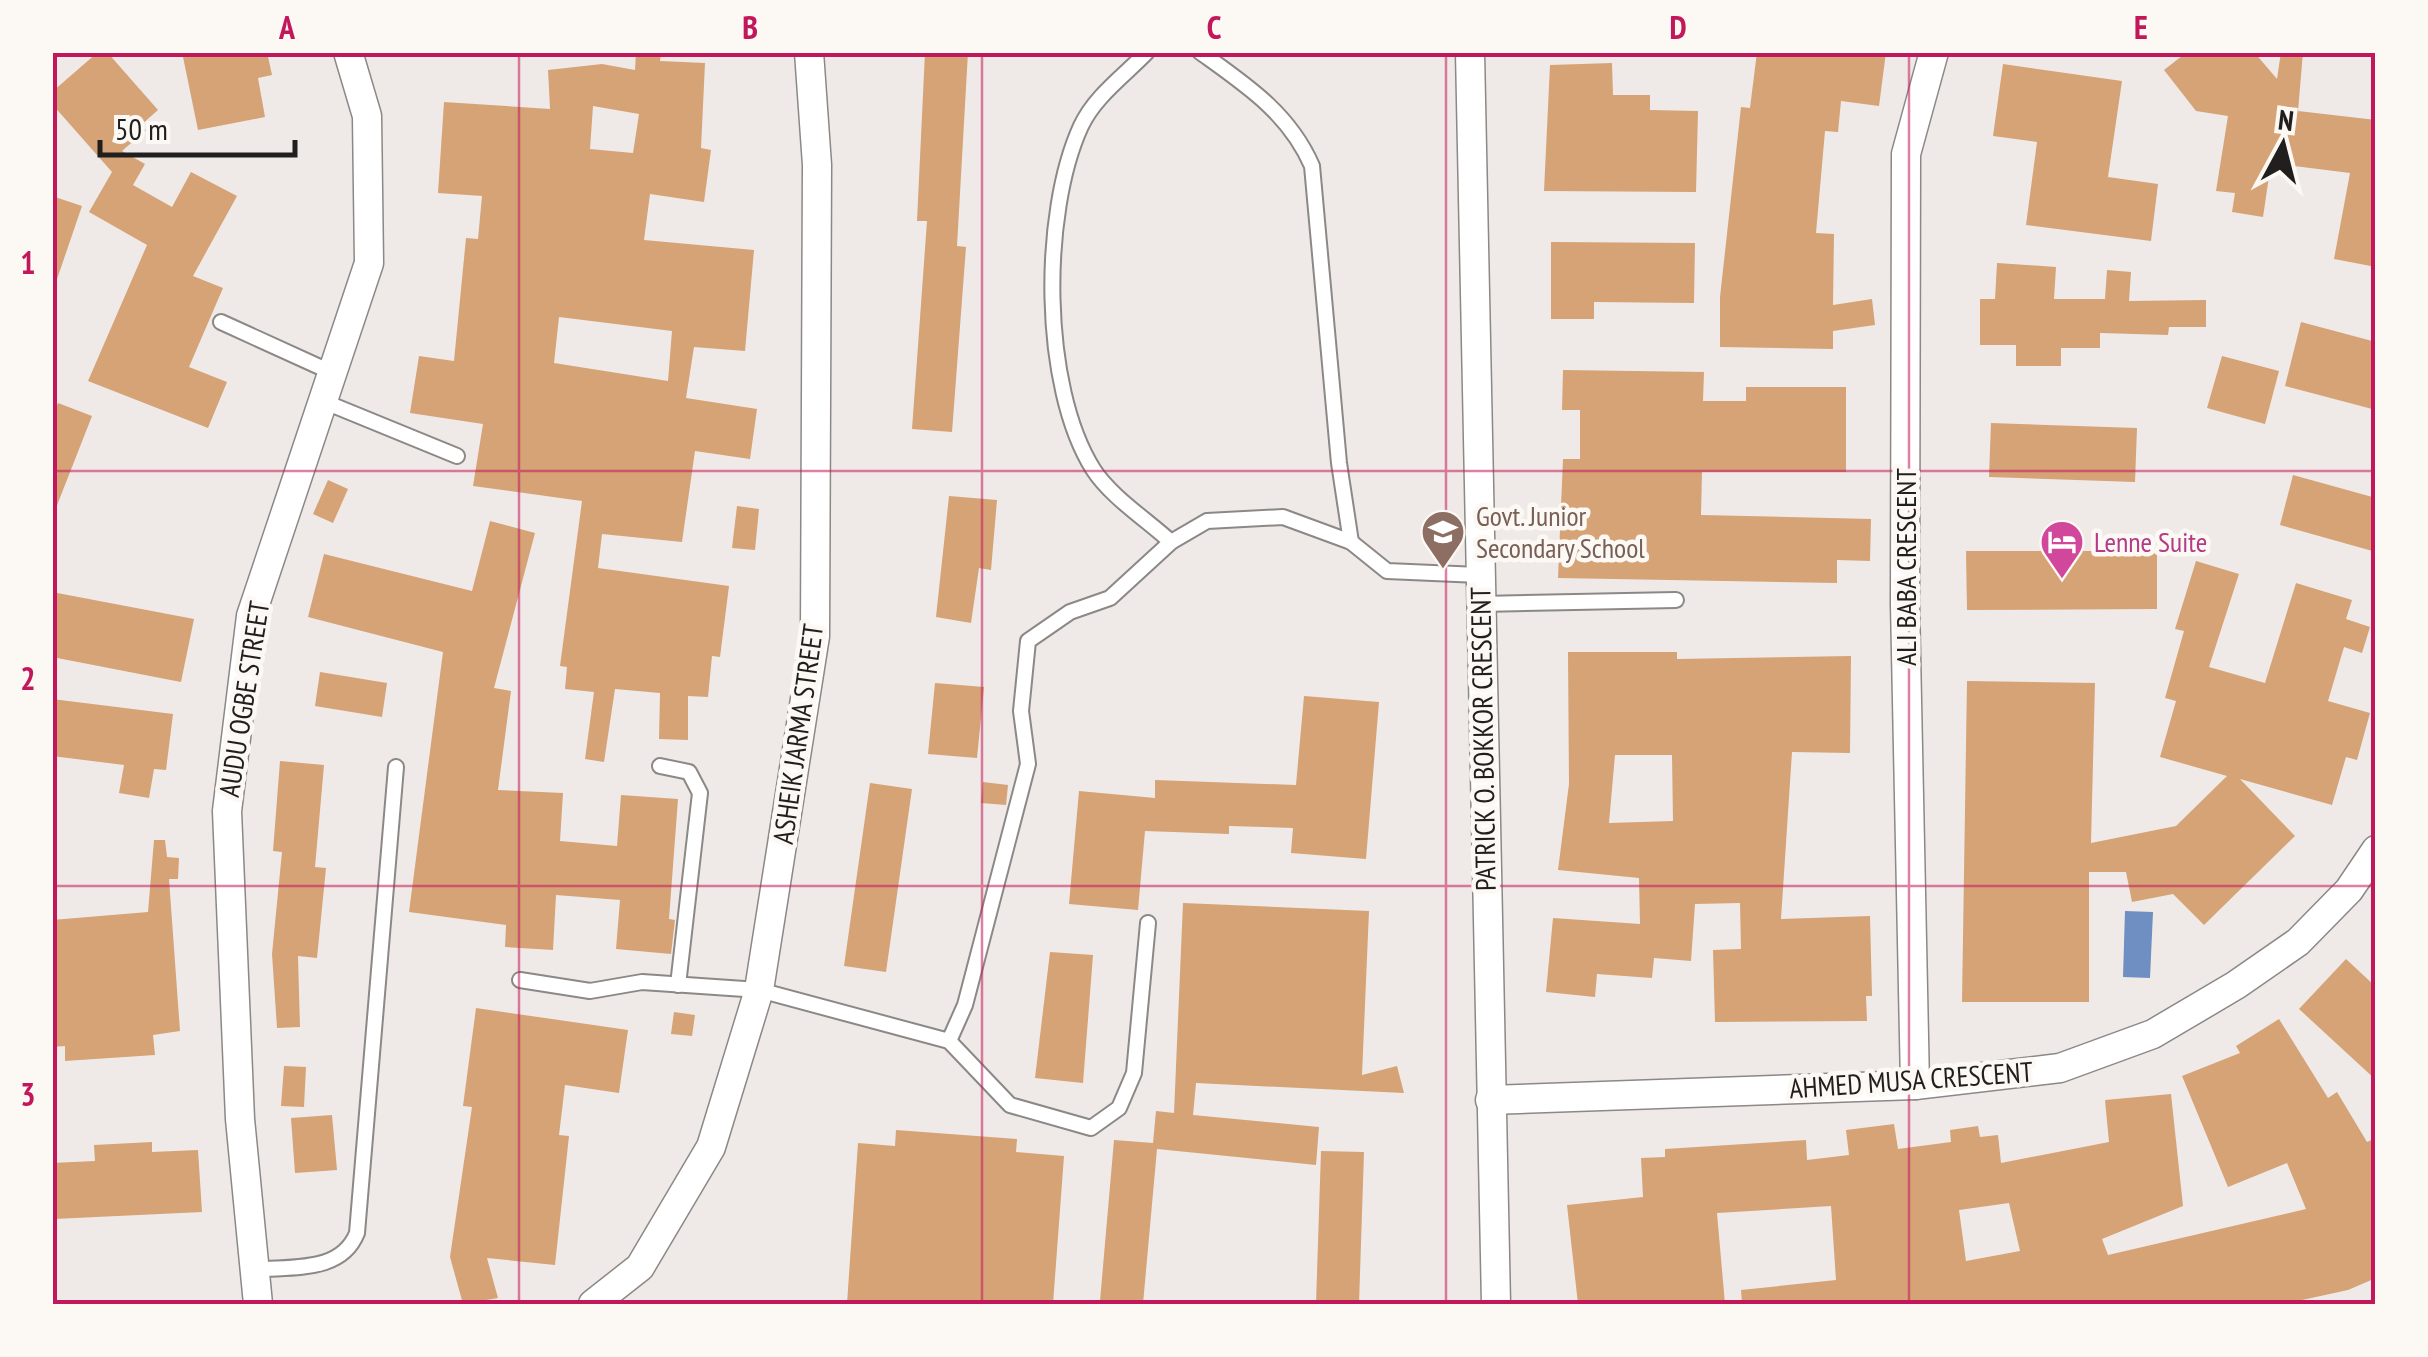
<svg xmlns="http://www.w3.org/2000/svg" width="2428" height="1357" viewBox="0 0 2428 1357" font-family="'PT Sans Narrow',sans-serif">
<rect width="100%" height="100%" fill="#efeae7"/>
<polygon fill="#6f8ec1" points="2125,911 2153,912 2150,978 2123,977"/>
<g fill="#d5a375" fill-rule="evenodd">
<polygon points="98,52 107,52 158,110 141,125 146,130 122,151 145,164 133,185 172,207 191,172 237,196 193,276 223,288 189,367 227,382 208,428 88,381 147,245 89,212 112,172 52,104 52,92"/>
<polygon points="182,52 267,52 272,75 258,78 265,117 198,130"/>
<path d="M636,52H661L660,61L705,63L701,148L711,150L704,202L650,194L644,240L754,250L745,351L694,347L686,398L757,409L750,459L695,451L682,542L602,534L598,568L729,586L720,657L712,656L708,697L688,696V740L659,739L660,693L615,689L604,762L585,759L594,692L565,689L567,667L560,666L582,501L473,486L483,424L410,413L419,356L454,361L466,238L478,239L482,196L438,193L444,102L550,109L548,70L602,64L635,70ZM593,106L639,114L633,153L590,149ZM559,317L672,331L668,381L554,363Z"/>
<polygon points="925,52 968,52 957,246 966,247 952,432 912,429 927,221 917,221"/>
<polygon points="1757,52 1886,52 1879,106 1841,101 1838,132 1825,131 1816,233 1834,234 1833,305 1872,299 1875,325 1833,331 1833,349 1720,347 1720,297 1741,107 1750,108"/>
<polygon points="2187,52 2254,52 2277,79 2281,52 2303,52 2298,111 2376,120 2376,267 2334,259 2350,173 2271,163 2263,217 2232,212 2235,193 2216,191 2228,116 2196,111 2164,70"/>
<polygon points="1612,63 1613,95 1650,95 1650,110 1698,111 1696,192 1544,191 1550,65"/>
<polygon points="2003,64 2122,81 2108,177 2158,184 2151,241 2026,225 2037,142 1993,136"/>
<polygon points="52,196 82,206 56,282 52,281"/>
<polygon points="1551,242 1695,243 1694,303 1594,302 1594,319 1551,319"/>
<polygon points="1997,263 2056,267 2054,299 2105,299 2107,270 2131,272 2129,301 2206,300 2206,327 2169,327 2168,335 2100,333 2100,348 2061,348 2061,366 2016,366 2016,345 1980,345 1980,299 1995,299"/>
<polygon points="2301,322 2376,342 2376,410 2285,386"/>
<polygon points="2222,356 2279,371 2265,424 2207,408"/>
<polygon points="1563,370 1704,372 1703,401 1746,401 1746,387 1846,387 1846,472 1702,472 1701,515 1871,519 1870,561 1837,560 1837,583 1558,578 1563,459 1580,459 1580,410 1562,410"/>
<polygon points="58,403 92,416 54,513 52,418"/>
<polygon points="1991,423 2137,428 2135,482 1989,477"/>
<polygon points="2293,475 2376,498 2376,552 2280,525"/>
<polygon points="328,480 348,489 333,523 313,514"/>
<polygon points="949,496 997,500 991,570 979,568 971,623 936,617"/>
<polygon points="737,506 759,509 755,550 732,548"/>
<polygon points="490,521 535,533 494,688 511,691 498,790 563,793 560,841 617,846 621,795 678,799 669,919 675,920 671,954 616,949 620,900 556,895 553,950 505,947 506,925 409,912 443,652 308,617 324,554 472,591"/>
<polygon points="1966,551 2157,551 2157,609 1967,610"/>
<polygon points="2196,561 2239,574 2209,667 2265,683 2296,583 2352,600 2346,619 2370,627 2362,653 2344,647 2328,701 2370,713 2357,760 2346,757 2332,805 2240,779 2295,836 2204,925 2173,894 2132,902 2126,872 2089,872 2089,1002 1962,1002 1967,681 2095,683 2091,843 2176,826 2227,776 2160,757 2176,701 2165,698 2184,631 2175,629"/>
<polygon points="52,592 194,619 181,682 52,657"/>
<path d="M1568,652H1677V659L1851,656L1850,753L1792,752L1781,919L1870,916L1872,996H1866L1867,1021L1715,1022L1713,950L1741,949L1740,903L1695,904L1691,961L1654,958L1652,978L1597,974L1595,997L1546,992L1553,918L1640,924L1639,878L1558,870L1569,784ZM1615,755H1672L1673,821L1609,823Z"/>
<polygon points="320,672 387,683 382,717 315,706"/>
<polygon points="935,683 984,687 977,758 928,754"/>
<polygon points="1304,696 1379,702 1366,859 1291,853 1293,828 1229,826 1229,834 1145,831 1138,910 1069,904 1079,791 1155,798 1155,780 1296,785"/>
<polygon points="52,699 173,714 166,770 154,769 149,798 119,793 124,765 52,756"/>
<polygon points="280,761 324,765 315,867 326,868 317,958 298,956 300,1027 277,1028 272,954 282,852 273,851"/>
<polygon points="983,782 1008,785 1006,805 981,803"/>
<polygon points="870,783 912,789 886,972 844,966"/>
<polygon points="154,840 165,840 167,857 179,858 178,879 169,879 180,1031 153,1035 155,1055 65,1061 65,1046 52,1047 52,920 148,912"/>
<polygon points="1183,903 1369,911 1362,1075 1397,1066 1404,1093 1196,1083 1193,1115 1319,1127 1316,1165 1157,1149 1143,1304 1100,1301 1114,1140 1153,1143 1156,1111 1174,1113"/>
<polygon points="1050,952 1093,955 1083,1083 1035,1078"/>
<polygon points="2346,959 2376,987 2376,1080 2299,1009"/>
<polygon points="476,1008 628,1030 619,1093 565,1085 559,1135 569,1136 555,1265 487,1258 498,1298 463,1304 450,1257 472,1107 463,1106"/>
<polygon points="674,1012 695,1015 692,1036 671,1034"/>
<path d="M2279,1019L2328,1098L2337,1092L2367,1142L2376,1138V1278L2348,1290L2284,1304H1742L1741,1290L1836,1280L1831,1206L1717,1213L1725,1304H1578L1567,1205L1643,1197L1641,1158L1665,1157V1149L1806,1140L1807,1160L1849,1155L1846,1130L1894,1124L1898,1149L1951,1142L1950,1130L1978,1126L1980,1137L1998,1135L2001,1163L2109,1142L2105,1100L2171,1094L2183,1206L2102,1239L2108,1255L2306,1209L2287,1163L2228,1187L2182,1076L2240,1053L2236,1046ZM2009,1203L2020,1251L1966,1261L1959,1210Z"/>
<polygon points="284,1066 306,1067 304,1107 281,1106"/>
<polygon points="332,1115 337,1170 295,1173 291,1118"/>
<polygon points="896,1130 1017,1139 1016,1152 1064,1156 1053,1304 847,1304 858,1143 895,1146"/>
<polygon points="152,1142 152,1152 198,1150 202,1212 54,1219 52,1163 95,1161 94,1145"/>
<polygon points="1321,1151 1364,1152 1359,1304 1316,1304"/>
</g>
<g fill="none" stroke-linecap="round" stroke-linejoin="round">
<defs>
<g id="service">
<path d="M1147,52C1125,75 1095,96 1081,126C1041,213 1041,386 1093,469C1110,496 1147,520 1171,542"/>
<path d="M1200,52C1246,85 1289,113 1312,166L1339,463L1351,542"/>
<polyline points="221,322 333,373"/>
<polyline points="325,402 457,456"/>
<polyline points="1481,604 1676,600"/>
<polyline points="660,766 689,772 700,793 678,985"/>
<polyline points="520,980 590,991 642,982 759,990 949,1041 965,1005 1028,764 1021,711 1028,641 1070,612 1110,598 1171,542 1207,521 1283,517 1351,542 1387,571 1479,575"/>
<polyline points="949,1041 1010,1105 1091,1128 1119,1108 1134,1073 1148,923"/>
<path d="M254,1270C293,1266 341,1273 357,1233L396,767"/>
</g>
<g id="minor">
<polyline points="1470,52 1496,1304"/>
<polyline points="1915,1085 1905,604 1906,154 1934,52"/>
<polyline points="1490,1100 1915,1085 2060,1068 2153,1034 2236,985 2298,942 2349,890 2376,850"/>
<polyline points="258,1304 240,1119 227,811 251,616 369,263 367,116 348,52"/>
<polyline points="593,1304 640,1267 711,1147 759,990 815,636 817,165 809,52"/>
</g>
</defs>
<use href="#service" stroke="#8c8885" stroke-width="18"/>
<use href="#minor" stroke="#8c8885" stroke-width="31"/>
<use href="#service" stroke="#fff" stroke-width="14"/>
<use href="#minor" stroke="#fff" stroke-width="28"/>
</g>
<path fill="none" stroke="#c2185b" stroke-width="2.5" stroke-opacity="0.55" d="M519,52V1304M982,52V1304M1446,52V1304M1909,52V1304M52,471H2376M52,886H2376"/>
<defs>
<symbol id="school-pin" viewBox="-11 -11 22 30"><path d="M0 17L-7.5 6A9.5 9.5 0 1 1 7.5 6Z" fill="#8d6e63" stroke="#fcf8f4"/><path d="M0-5L7-2L0 1L-7-2ZM-4 1L0 2.5L4 1V4Q0 6-4 4Z" fill="#fff"/></symbol>
<symbol id="hotel-pin" viewBox="-11 -11 22 30"><path d="M0 17L-7.5 6A9.5 9.5 0 1 1 7.5 6Z" fill="#d1479c" stroke="#fcf8f4"/><path d="M-6-4.5h1.5V1H6V5H4.5V3h-9V5H-6ZM-4 0a1.8 1.8 0 1 1 3.6 0ZM.5 0V-2.5h3Q6-2.5 6 0Z" fill="#fff"/></symbol>
</defs>
<g fill-rule="evenodd">
<use href="#school-pin" x="1418" y="507" width="50" height="68"/>
<use href="#hotel-pin" x="2037" y="517" width="50" height="68"/>
</g>
<g text-anchor="middle" stroke-width="9" stroke-linejoin="round" paint-order="stroke">
<g font-size="28" fill="#785e54" stroke="#fcf8f4" text-anchor="start">
<text x="1476" y="526">Govt. Junior<tspan x="1476" dy="32">Secondary School</tspan></text>
</g>
<g font-size="28" fill="#b23c85" stroke="#fcf8f4" text-anchor="start">
<text x="2094" y="552">Lenne Suite</text>
</g>
<g font-size="28" fill="#211f1e" stroke="#fcf8f4">
<text transform="translate(1906 567) rotate(-90)" y="10">ALI BABA CRESCENT</text>
<text transform="translate(244 699) rotate(-81)" y="10">AUDU OGBE STREET</text>
<text transform="translate(798 734) rotate(-82)" y="10">ASHEIK JARMA STREET</text>
<text transform="translate(1483 739) rotate(-91)" y="10">PATRICK O. BOKKOR CRESCENT</text>
<text transform="translate(1911 1080) rotate(-4)" y="10">AHMED MUSA CRESCENT</text>
</g>
</g>
<rect width="2428" height="1357" fill="none" stroke="#fcf8f4" stroke-width="110"/>
<g transform="translate(2283 145) rotate(7)" stroke="#fcf8f4" stroke-width="8" paint-order="stroke">
<path d="M0-8L18 38L0 25L-18 38Z" fill="#211f1e"/>
<text y="-15" font-size="28" font-weight="bold" text-anchor="middle" fill="#211f1e">N</text>
</g>
<path d="M100 140v15h195v-15" fill="none" stroke="#211f1e" stroke-width="5"/>
<text x="115" y="140" font-size="30" fill="#211f1e" stroke="#fcf8f4" stroke-width="8" paint-order="stroke">50 m</text>
<rect x="55" y="55" width="2318" height="1247" fill="none" stroke="#c2185b" stroke-width="4"/>
<g font-size="32" text-anchor="middle" font-weight="bold" fill="#c2185b">
<text x="287" y="39">A</text>
<text x="750" y="39">B</text>
<text x="1214" y="39">C</text>
<text x="1678" y="39">D</text>
<text x="2141" y="39">E</text>
<text x="28" y="274">1</text>
<text x="28" y="690">2</text>
<text x="28" y="1106">3</text>
</g>
</svg>
